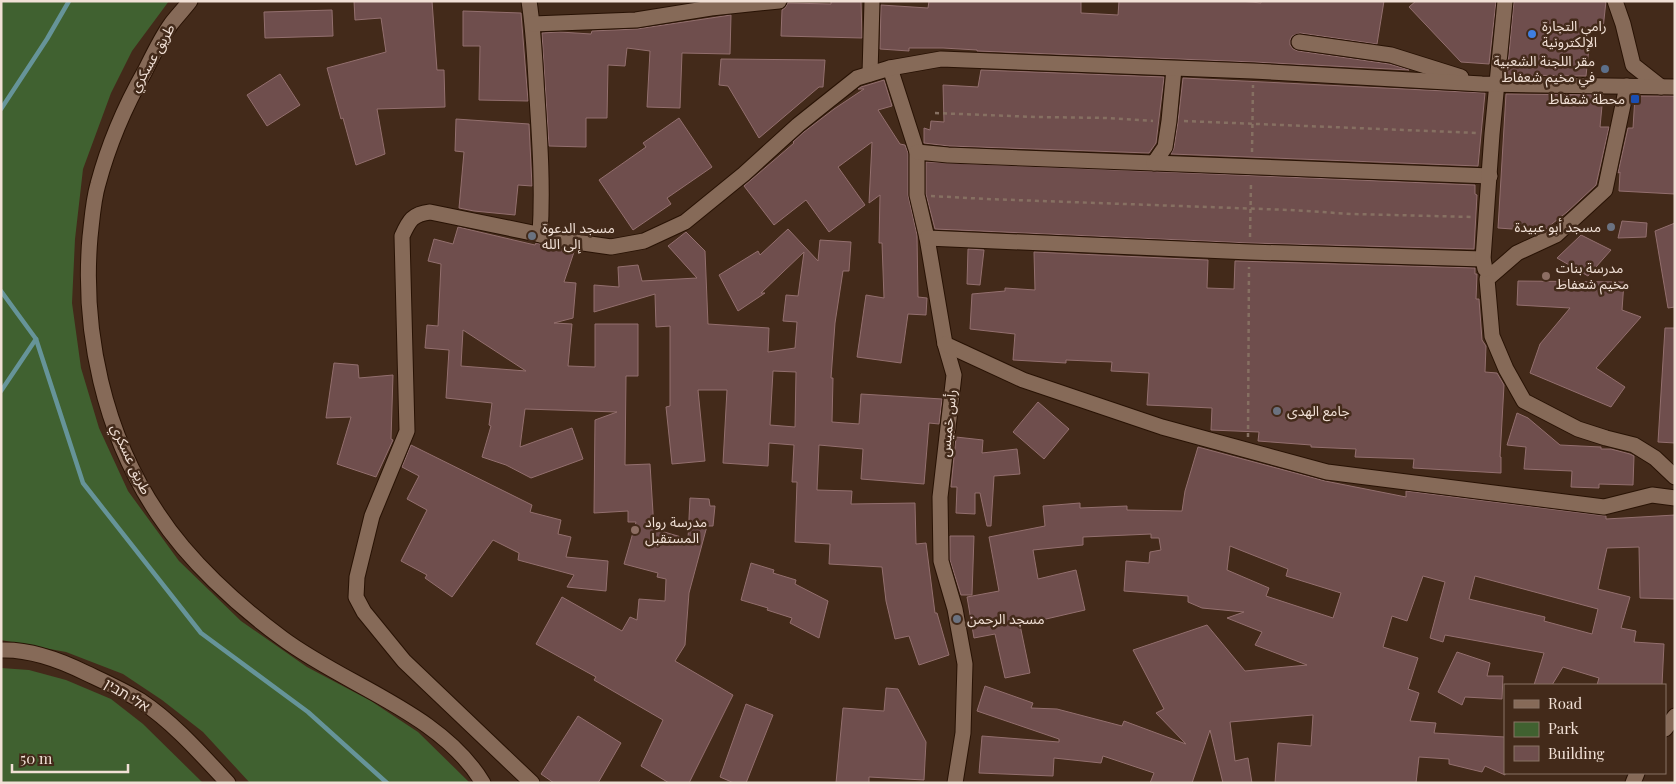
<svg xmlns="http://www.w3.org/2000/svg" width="1676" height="784" viewBox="0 0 1676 784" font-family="'Playfair Display','Noto Sans Arabic','Noto Sans Hebrew',serif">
<rect width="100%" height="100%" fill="#432a1a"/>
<g fill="#406130">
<polygon points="1,1 169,1 132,51 111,93 83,169 75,239 72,303 81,368 99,428 128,491 179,561 241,621 307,667 371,701 418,732 470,783 250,783 203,732 162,700 123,674 66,652 1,640"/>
<polygon points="1,668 29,670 66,680 111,699 143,724 203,783 1,783"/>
</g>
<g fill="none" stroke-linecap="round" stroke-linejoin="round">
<g stroke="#669499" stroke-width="4.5">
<polyline points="1,109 47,39 69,1"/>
<polyline points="1,291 36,339 83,483 201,633 308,712 387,783"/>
<polyline points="1,391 36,339"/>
</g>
</g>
<g fill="#6f4e4d" stroke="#936f6e" fill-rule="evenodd">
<polygon points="354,1 432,1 437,70 444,70 445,107 377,109 385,154 356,165 343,118 341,119 327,68 386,52 381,18 355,20"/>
<polygon points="831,1 861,1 862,38 781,36 782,10 785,8 788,3 831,4"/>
<polygon points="929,1 1081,1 1081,13 1118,15 1119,1 1240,1 1261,3 1261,1 1384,1 1377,44 1300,33 1292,36 1290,40 1290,45 1293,49 1298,51 1389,64 1409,70 1254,62 977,51 977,50 943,48 909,48 909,51 880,49 881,5 928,8"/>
<polygon points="1416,1 1496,1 1489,64 1461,62 1409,7"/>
<polygon points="1514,1 1606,1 1603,29 1591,28 1586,76 1507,75"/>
<polygon points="332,10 333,36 265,38 264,12"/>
<polygon points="463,11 521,13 528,101 479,100 480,46 463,46"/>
<polygon points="731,15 730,54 682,53 680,108 647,107 650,51 627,48 625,66 608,65 607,118 586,118 586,147 549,146 542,33 560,32 591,34 592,31 637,29"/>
<polygon points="721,59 825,60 823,87 819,87 759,138 728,86 719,85"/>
<polygon points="981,70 1164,77 1156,143 1149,153 949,146 924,143 924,128 930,130 931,121 944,122 943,85 978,87"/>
<polygon points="280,74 300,105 267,126 247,95"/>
<polygon points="1183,78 1485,93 1478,166 1171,154 1174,148 1178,122"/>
<polygon points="884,80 892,106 878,110 900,144 905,145 908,153 908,195 917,235 918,297 927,298 926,315 908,314 901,363 857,357 866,295 884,298 882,243 879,243 880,195 869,203 872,142 838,167 865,205 829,232 806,200 774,225 744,186 794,143 793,142 804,132 834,109 864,89 858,89 861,87"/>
<polygon points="1506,94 1603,95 1600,127 1609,127 1596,185 1567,212 1548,227 1548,228 1541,231 1498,228"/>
<polygon points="1635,96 1675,96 1675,194 1619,191 1620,172 1618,173 1628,128 1633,128"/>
<polygon points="679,118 712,167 667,198 671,204 633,230 599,180 646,147 643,143"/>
<polygon points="456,119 529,124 532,186 518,185 515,215 474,211 459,208 464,152 455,151"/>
<polygon points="926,162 1475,185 1475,194 1477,195 1474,249 1250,243 935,229 926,194"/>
<polygon points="1622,221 1647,223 1646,237 1618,238"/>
<polygon points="1675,223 1675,307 1668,308 1655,231"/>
<path d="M458,227L535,245L536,243L574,252L564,282L576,283L573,318L554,323L572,324L568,366L595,367V324H638V376H626L625,465L650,464L654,529L688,539L690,498L709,499L710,506H715L713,526H707L689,593L685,645L675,661L733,695L689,783H669L641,766L663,720L594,680L596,677L536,644L562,597L622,631L630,617L637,620L639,599L665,601L666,579L657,577L658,573L624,564L636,522H628V511L594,513L595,420L617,412L525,409L520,447L572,428L583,459L531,478L506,465L482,457L491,426L489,425L492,403L446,398L449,350L425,348L427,325L438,326L441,264L428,261L434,239L453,244ZM463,330L526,371L461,366Z"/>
<path d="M788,229L818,261L820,240L851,242L849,271H843L835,323L831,378H833L832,422L859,424L861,394L942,399L939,424L929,423L924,484L861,479L863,449L819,445L817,490L852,491L851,504L915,503L916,544L926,543L935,613H937L949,655L919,665L909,636L895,639L886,601L882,567L829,564L830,544L795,542L797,482H792L794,445L769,443L768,466L723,463L727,390H698L705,461L672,464L666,407L670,406V326L656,327L655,294L594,312V285L619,287L618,267L638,265L642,281L697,278L668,246L686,232L705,251L708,324L769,328L768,352L795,348L797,322L783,321L786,295L798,296L804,252L761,293H765L738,311L719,275L758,251L760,255ZM773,371L796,372L795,427L770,425Z"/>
<polygon points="1581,235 1611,250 1588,276 1557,258"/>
<polygon points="968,249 984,250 980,285 967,284"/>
<polygon points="1034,252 1208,260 1207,288 1234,289 1235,261 1475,268 1475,274 1477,274 1476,299 1479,299 1482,340 1486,346 1485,372 1497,373 1504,385 1500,457 1501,457 1501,473 1413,468 1414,459 1355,457 1356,449 1311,447 1311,445 1258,441 1259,432 1211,430 1212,408 1147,405 1149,373 1111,371 1112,362 1066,360 1066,363 1013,360 1015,334 970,329 972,294 1005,291 1005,288 1035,290"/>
<polygon points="1518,281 1624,282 1622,310 1641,317 1596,368 1625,387 1611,407 1530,373 1540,344 1570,308 1517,305"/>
<polygon points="1665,328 1675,328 1675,443 1658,442"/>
<polygon points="334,363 358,365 359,378 393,375 391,439 393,440 376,477 337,464 351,417 326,418"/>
<polygon points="1038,402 1069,429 1044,459 1013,432"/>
<polygon points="1517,413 1528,418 1560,445 1601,447 1601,449 1611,449 1630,454 1634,456 1633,485 1599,484 1599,488 1571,487 1572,471 1524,469 1526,447 1507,445"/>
<polygon points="956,437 983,440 982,453 1017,449 1020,474 994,476 991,526 987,526 980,493 975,493 975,514 956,513 957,487 951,487"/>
<polygon points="411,445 532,505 530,512 561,520 558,534 571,537 566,557 608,561 606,591 567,587 574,575 518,560 519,553 493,540 452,597 425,578 427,575 401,561 427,510 407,499 419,476 402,467"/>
<path d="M1198,447L1325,481L1406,497V491L1606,516V519L1675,515V599L1640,598L1639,547L1607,548L1598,589L1630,597L1621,628L1636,631L1634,642L1664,644L1662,685H1597L1599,678L1563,667L1552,685H1534L1544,653L1445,635L1443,642L1430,638L1445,582L1423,576L1407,621L1392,616L1383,647L1418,658L1408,689L1419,693L1410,721L1436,723L1434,733L1505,737V775L1485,766L1482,772L1449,764V759L1419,757L1416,783H1275L1278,743L1311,746L1313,715L1230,722L1235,761L1248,758L1252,783H1223L1210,730L1192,783H1150L1154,773L1103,756L1101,763L1054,758L1053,776L979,773L982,736L1059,742V739L977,711L985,686L1033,703L1031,708L1057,709L1122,726L1124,721L1186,744L1156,713L1164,709L1133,650L1207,625L1245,671L1307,665L1255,645L1262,632L1227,618L1244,612L1202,608L1188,602V596L1124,591L1126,561L1149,563L1150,552L1161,550L1159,538H1151V534L1083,537V545L1033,550L1038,579L1076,570L1085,610L1020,625L1030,673L1005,678L995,634L974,638L967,597L999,591L989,537L1045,526L1043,506L1080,503V508L1127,506V510L1182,511L1185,491ZM1230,546L1288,569L1286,576L1341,593L1333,618L1266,596L1269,588L1227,570ZM1475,576L1598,609L1592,634L1544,621L1545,617L1469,599Z"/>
<polygon points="950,536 974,536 972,595 961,595 950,560"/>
<polygon points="751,563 774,570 773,573 796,580 795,584 828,601 819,638 790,623 792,618 767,610 768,608 741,600"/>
<polygon points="1457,652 1490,663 1487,676 1503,676 1502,699 1465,697 1462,705 1438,692"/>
<polygon points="886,688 898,689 926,742 924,780 869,777 869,783 836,783 843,708 884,711"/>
<polygon points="746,704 773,715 746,783 734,783 720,777"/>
<polygon points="578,716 621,743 598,783 554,783 541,774"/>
</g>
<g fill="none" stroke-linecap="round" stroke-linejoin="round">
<defs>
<g id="minor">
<path d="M190,1C184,9 177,16 171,24C161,38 153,55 145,71C124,108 109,143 98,184C93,201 92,220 90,237C82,332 104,434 158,514C188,560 237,605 282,638C346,686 441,713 483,783"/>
<path d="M529,1C534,33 535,65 537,97C540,143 543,189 540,235"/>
<polyline points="1615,1 1623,24 1633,65 1661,87"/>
<polyline points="533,24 636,20 711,8 779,1"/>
<polyline points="1299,42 1391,55 1461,77"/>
<polyline points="890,68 917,152 917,195 927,238 945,344 954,375 940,497 941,561 955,609 965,664 963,733 955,783"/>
<polyline points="870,74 872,1"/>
<polyline points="1627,86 1605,190 1556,235 1517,253 1487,279 1492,336 1506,369 1524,401 1578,429 1606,438 1634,445 1655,458 1675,477"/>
<polyline points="917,152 948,155 1154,163 1165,147 1169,121 1174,69"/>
<polyline points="1154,163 1490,176"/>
<polyline points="927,238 1250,252 1483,259"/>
<polyline points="1485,269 1483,259 1492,134 1505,1"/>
<polyline points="945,344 1023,380 1162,427 1327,472 1604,507 1652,495 1675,498"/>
<path d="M1,650C30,649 60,660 86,673C105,682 123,690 141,701C174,723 201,754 228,783"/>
<polyline points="1665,729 1675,716"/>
<path d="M532,783L404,661L364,612L356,597L357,577L372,516L407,431L402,236C409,221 412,214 430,212L576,242L611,247L644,241L685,222L744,174L798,125L857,78L890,68L941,59L1253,71L1482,84L1675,87"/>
<polyline points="1633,783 1637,773"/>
</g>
</defs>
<use href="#minor" stroke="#281204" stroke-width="17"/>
<g stroke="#867062" stroke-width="2.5" stroke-dasharray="4 4" stroke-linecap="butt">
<polyline points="935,113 1036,117 1109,118 1153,121"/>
<polyline points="1184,121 1478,133"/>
<polyline points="1252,152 1253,85"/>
<polyline points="931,196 987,199 1290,210 1352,214 1473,217"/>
<polyline points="1250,237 1251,182"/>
<polyline points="1248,437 1249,267"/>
</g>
<use href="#minor" stroke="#866a58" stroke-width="15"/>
</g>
<circle fill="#3f7fe0" stroke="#432a1a" stroke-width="2" cx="1532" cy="34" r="5"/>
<circle fill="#5c6f8a" stroke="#432a1a" stroke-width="2" cx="1605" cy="69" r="5"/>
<rect fill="#1a4fb4" stroke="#432a1a" stroke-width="2" x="1630" y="94" width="10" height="10" rx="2.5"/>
<g fill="#6b7280" stroke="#432a1a" stroke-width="2">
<circle cx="1611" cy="227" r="5"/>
<circle cx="532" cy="236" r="5"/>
<circle cx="1277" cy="411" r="5"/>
<circle cx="957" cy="619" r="5"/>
</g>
<g fill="#8d6e63" stroke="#432a1a" stroke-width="2">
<circle cx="1546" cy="276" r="5"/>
<circle cx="635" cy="530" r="5"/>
</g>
<g text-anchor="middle" stroke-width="5" stroke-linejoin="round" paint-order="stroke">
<g font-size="14" fill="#f1e0d6" stroke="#432a1a" text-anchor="start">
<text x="1542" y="31">رامي التجارة<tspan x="1542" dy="16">الإلكترونية</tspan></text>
<text x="1595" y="66" text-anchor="end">مقر اللجنة الشعبية<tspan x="1595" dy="16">في مخيم شعفاط</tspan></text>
<text x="1625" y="104" text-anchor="end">محطة شعفاط</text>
<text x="1601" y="232" text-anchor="end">مسجد أبو عبيدة</text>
<text x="542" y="233">مسجد الدعوة<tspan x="542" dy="16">إلى الله</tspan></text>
<text x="1556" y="273">مدرسة بنات<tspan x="1556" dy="16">مخيم شعفاط</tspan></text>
<text x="1287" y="416">جامع الهدى</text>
<text x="645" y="527">مدرسة رواد<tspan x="645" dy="16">المستقبل</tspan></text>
<text x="967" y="624">مسجد الرحمن</text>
</g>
<g font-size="14" fill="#f1e0d6" stroke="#432a1a">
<text transform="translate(152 58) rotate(-60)" y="5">طريق عسكري</text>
<text transform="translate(948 423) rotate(-84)" y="5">رأس خميس</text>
<text transform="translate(131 459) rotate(65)" y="5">طريق عسكري</text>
<text transform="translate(127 695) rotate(31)" y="5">אלי תבין</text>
</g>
</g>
<rect width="1676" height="784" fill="none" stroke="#f1e0d6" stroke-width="5"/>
<rect x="1504" y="684" width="162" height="90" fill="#432a1a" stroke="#897365"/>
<rect x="1514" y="700" width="25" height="8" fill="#866a58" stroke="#897365"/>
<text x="1548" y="709" font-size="15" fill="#f1e0d6">Road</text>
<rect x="1514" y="722" width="25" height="15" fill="#406130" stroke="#897365"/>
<text x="1548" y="734" font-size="15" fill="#f1e0d6">Park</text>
<rect x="1514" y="746" width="25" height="15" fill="#6f4e4d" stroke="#897365"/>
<text x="1548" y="759" font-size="15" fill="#f1e0d6">Building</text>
<path d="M12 764v8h116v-8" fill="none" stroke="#f1e0d6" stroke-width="2.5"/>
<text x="20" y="764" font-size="15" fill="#f1e0d6" stroke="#432a1a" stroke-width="4" paint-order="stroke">50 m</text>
</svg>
